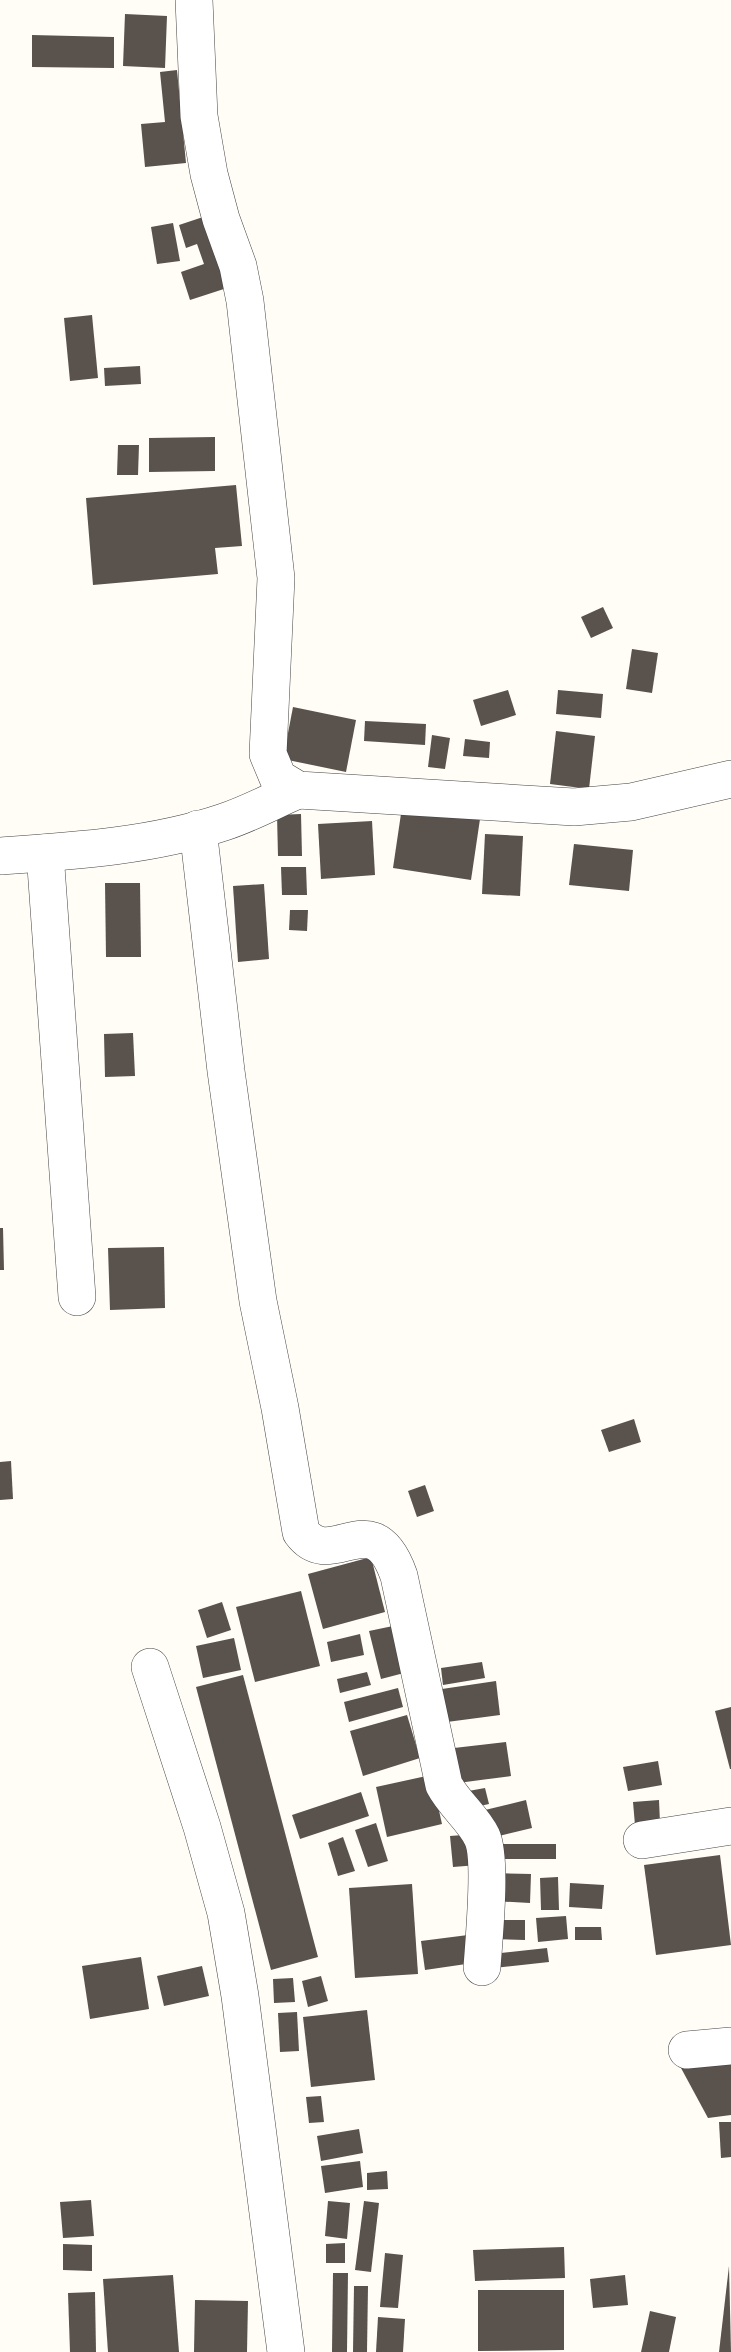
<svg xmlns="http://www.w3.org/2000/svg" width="731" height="2352" viewBox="0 0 731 2352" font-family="Lora,serif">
<rect width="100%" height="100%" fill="#fffdf5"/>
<g fill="#5a524d">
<polygon points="125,14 167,16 165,68 123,66"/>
<polygon points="32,35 114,37 114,68 32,67"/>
<polygon points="177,70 186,163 145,167 141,124 165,122 160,72"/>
<polygon points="206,216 230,287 190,300 181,272 204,264 197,244 186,248 179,225"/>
<polygon points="173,223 180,261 157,264 151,227"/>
<polygon points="92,315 98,378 70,381 64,318"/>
<polygon points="140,366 141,384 105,386 104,368"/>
<polygon points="215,437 215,471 149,472 149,438"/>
<polygon points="118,445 139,445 138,475 117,475"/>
<polygon points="236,485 242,546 215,548 218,574 93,585 86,498"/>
<polygon points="603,607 613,628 591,638 581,617"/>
<polygon points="632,649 658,653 652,693 626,689"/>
<polygon points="508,690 516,715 481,726 473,700"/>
<polygon points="558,690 603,694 601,718 556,714"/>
<polygon points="293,707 356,720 346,772 283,759"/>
<polygon points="365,721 426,724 425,745 364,741"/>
<polygon points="556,731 595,736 589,789 550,784"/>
<polygon points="432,735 450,738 445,769 428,767"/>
<polygon points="465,739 490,742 489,758 463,756"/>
<polygon points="402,807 480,819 471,880 393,868"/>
<polygon points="301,814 302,856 278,856 277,815"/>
<polygon points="372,821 375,875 321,879 318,824"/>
<polygon points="485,834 523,836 520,896 482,894"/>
<polygon points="574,844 633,850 629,891 569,885"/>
<polygon points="281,867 306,867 307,895 282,895"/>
<polygon points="105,883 140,883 141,957 106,957"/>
<polygon points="264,884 269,959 238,962 233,886"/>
<polygon points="290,910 308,910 307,931 289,930"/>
<polygon points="133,1033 135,1076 105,1077 104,1034"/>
<polygon points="0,1228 3,1228 4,1270 0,1270"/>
<polygon points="164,1247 165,1308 110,1310 108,1248"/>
<polygon points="634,1419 641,1442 609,1452 601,1430"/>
<polygon points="11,1461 13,1499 0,1500 0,1462"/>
<polygon points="425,1485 434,1511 417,1517 408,1491"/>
<polygon points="371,1557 385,1612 323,1629 308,1574"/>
<polygon points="301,1591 320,1666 255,1682 236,1607"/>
<polygon points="222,1602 231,1630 207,1638 198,1610"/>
<polygon points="393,1626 404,1673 381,1679 369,1631"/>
<polygon points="360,1634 364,1655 331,1662 327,1642"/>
<polygon points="234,1638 241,1670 203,1678 196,1646"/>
<polygon points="482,1662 485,1678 443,1685 441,1668"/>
<polygon points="367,1672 371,1685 340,1693 337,1679"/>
<polygon points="243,1675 318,1957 271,1970 196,1687"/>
<polygon points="496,1681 500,1715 447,1722 442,1689"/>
<polygon points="398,1688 403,1707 349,1722 344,1702"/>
<polygon points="731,1707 731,1769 730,1769 715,1711"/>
<polygon points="407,1715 420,1758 363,1776 350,1731"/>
<polygon points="506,1742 511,1776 458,1783 454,1748"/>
<polygon points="658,1761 662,1785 628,1791 623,1767"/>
<polygon points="431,1775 442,1824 387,1837 376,1787"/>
<polygon points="485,1788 489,1804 466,1809 463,1792"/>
<polygon points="361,1792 369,1816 300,1839 292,1815"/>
<polygon points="526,1800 532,1828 491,1838 485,1810"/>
<polygon points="659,1800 660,1823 635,1825 633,1802"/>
<polygon points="376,1823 388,1861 368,1867 355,1830"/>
<polygon points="476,1834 478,1865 453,1867 450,1836"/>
<polygon points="343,1837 355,1871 338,1876 328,1843"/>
<rect x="495" y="1844" width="61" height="15"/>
<polygon points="720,1855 731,1945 656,1955 644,1865"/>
<polygon points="494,1873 531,1874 530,1903 493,1901"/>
<polygon points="558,1877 559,1910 541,1910 540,1878"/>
<polygon points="570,1883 604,1885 602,1909 569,1907"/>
<polygon points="412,1884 418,1974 355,1978 349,1888"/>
<polygon points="566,1916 568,1939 538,1942 536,1918"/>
<polygon points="493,1920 525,1920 525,1940 492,1939"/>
<polygon points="575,1927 601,1927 602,1940 575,1940"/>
<polygon points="468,1935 473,1963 425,1970 421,1941"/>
<polygon points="547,1948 549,1962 494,1968 492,1954"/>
<polygon points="141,1957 149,2009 90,2019 82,1966"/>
<polygon points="202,1966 209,1996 164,2006 157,1976"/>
<polygon points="321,1976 328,2001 308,2007 302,1981"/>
<polygon points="293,1978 295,2002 274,2003 273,1979"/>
<polygon points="367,2010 375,2080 311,2087 303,2017"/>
<polygon points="297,2012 299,2051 280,2052 278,2013"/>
<polygon points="731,2059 731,2115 708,2118 681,2068"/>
<polygon points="321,2096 324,2122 309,2123 306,2097"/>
<polygon points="719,2122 731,2122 731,2157 721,2158"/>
<polygon points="359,2129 363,2153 321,2161 317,2136"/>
<polygon points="360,2161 363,2187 325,2193 321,2166"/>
<polygon points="387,2171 388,2189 367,2190 367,2173"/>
<polygon points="91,2200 94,2236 63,2238 60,2202"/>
<polygon points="328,2201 350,2203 347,2239 325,2236"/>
<polygon points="364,2201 379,2203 371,2272 355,2270"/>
<polygon points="345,2243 345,2263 326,2263 326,2244"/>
<polygon points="63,2244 92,2245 92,2271 63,2270"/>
<polygon points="564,2247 565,2278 475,2281 473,2250"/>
<polygon points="385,2253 403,2255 398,2308 380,2307"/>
<polygon points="729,2266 731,2352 719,2352"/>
<polygon points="333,2273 348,2273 347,2352 332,2352"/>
<polygon points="173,2275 179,2352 108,2352 103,2279"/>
<polygon points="625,2275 628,2305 593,2308 590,2279"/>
<polygon points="354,2286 368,2286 367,2352 353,2352"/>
<polygon points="478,2290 564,2290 564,2350 478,2351"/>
<polygon points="95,2292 96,2352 70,2352 68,2293"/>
<polygon points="195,2300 248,2301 247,2352 194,2352"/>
<polygon points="650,2311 676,2317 669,2352 641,2352"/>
<polygon points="378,2317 405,2319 403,2352 376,2352"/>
</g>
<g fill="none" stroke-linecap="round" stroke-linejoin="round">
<defs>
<g id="minor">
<polyline points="194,0 199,116 209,174 221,219 238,266 245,301 276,578 268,754 278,778 298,790 574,807 631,802 731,779"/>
<path d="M198,829L226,1071L258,1301L280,1408L301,1532C332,1574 372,1499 399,1576L444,1785C454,1804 473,1818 482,1837C492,1859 484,1939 482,1967"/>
<polyline points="45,853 77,1297"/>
<path d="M0,856C74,851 153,846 224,822C249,814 274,800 298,790"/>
<polyline points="150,1667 202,1827 226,1913 240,1996 286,2352"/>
<polyline points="642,1840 731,1826"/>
<polyline points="687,2050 731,2046"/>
</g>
</defs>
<use href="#minor" stroke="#444" stroke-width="38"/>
<use href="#minor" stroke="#fff" stroke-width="37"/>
</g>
</svg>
